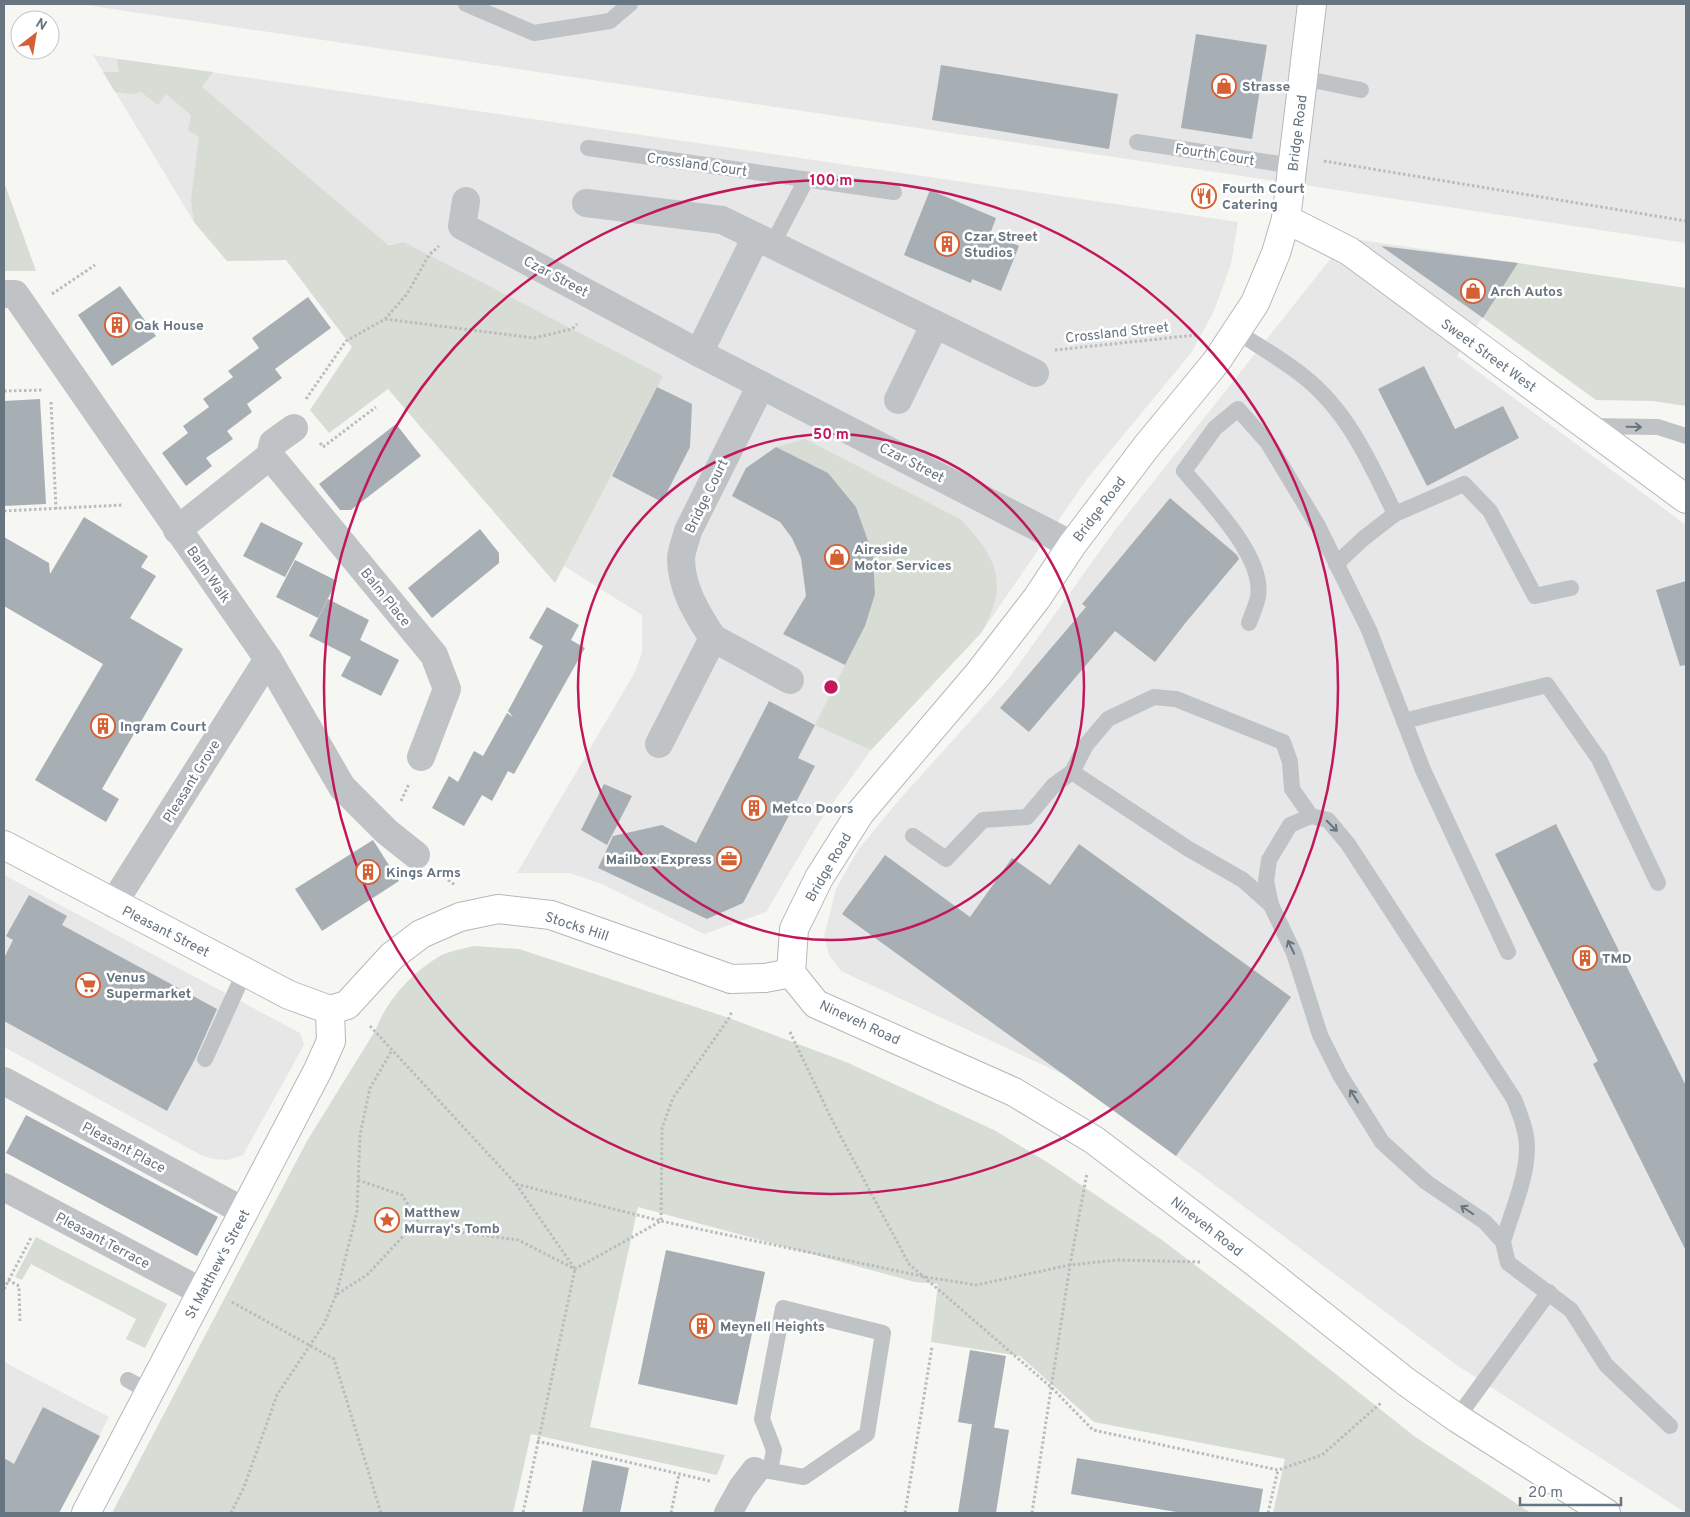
<svg xmlns="http://www.w3.org/2000/svg" width="1690" height="1517" viewBox="0 0 1690 1517" font-family="Overpass,sans-serif">
<rect width="100%" height="100%" fill="#f6f6f3"/>
<g fill="#e6e7e6">
<polygon points="79,4 1686,4 1686,243 1310,186"/>
<polygon points="93,55 1238,222 1231,264 1213,313 1191,353 1087,479 981,633 871,750 820,821 766,912 704,934 602,884 570,873 517,873 635,672 642,653 642,615 564,566 662,376 404,242 286,260 227,261 194,222"/>
<polygon points="1347,238 1518,263 1457,356 1686,525 1686,1513 1458,1366 1071,1078 841,971 829,955 824,936 836,889 858,850 899,800 1009,678 1115,530"/>
<polygon points="4,875 300,1033 304,1045 243,1155 228,1160 213,1159 201,1155 4,1047"/>
<polygon points="4,1362 109,1417 59,1513 4,1513"/>
</g>
<g fill="#d7dcd4">
<polygon points="117,59 213,72 202,87 388,245 404,242 663,376 555,583 388,389 329,433 310,410 352,347 286,260 227,261 194,222 191,200 199,137 188,130 191,115 166,94 158,105 141,92 131,94 115,92 103,72 119,72"/>
<polygon points="4,182 36,271 4,271"/>
<polygon points="1518,263 1686,288 1686,406 1653,401 1596,400 1483,318"/>
<path d="M805,439L960,519C997,557 1010,584 981,633L871,750L815,725L865,626L875,594L873,555L856,507L828,473L776,447Z"/>
<path d="M473,946L519,949L729,1018L846,1062L994,1130L1050,1164L1162,1240L1261,1315L1414,1436L1531,1513H1273L1285,1459L1094,1422L1020,1356L931,1342L938,1284L915,1282L638,1207L590,1427L725,1455L717,1475L531,1434L513,1513H112L307,1141L375,1031C387,1000 411,973 440,956C449,951 462,949 473,946Z"/>
<polygon points="36,1237 167,1304 145,1348 126,1339 136,1319 31,1264 22,1280 15,1277"/>
</g>
<g fill="#a8afb4">
<polygon points="1196,34 1267,45 1252,139 1181,128"/>
<polygon points="941,65 1118,94 1109,149 932,120"/>
<polygon points="930,190 996,218 990,234 1019,246 1001,291 972,279 971,283 904,255"/>
<polygon points="1381,246 1518,263 1483,318"/>
<polygon points="120,286 156,336 112,366 78,315"/>
<polygon points="308,297 331,328 275,369 282,378 247,404 252,412 227,431 233,439 206,458 212,466 186,486 162,453 188,433 183,426 209,407 203,399 233,377 228,371 259,348 252,338"/>
<polygon points="1424,366 1455,429 1503,406 1519,438 1427,486 1378,389"/>
<polygon points="657,387 692,404 690,447 662,502 612,476"/>
<polygon points="40,399 46,504 4,506 4,401"/>
<polygon points="396,424 421,456 351,510 340,510 319,484"/>
<polygon points="776,447 828,473 856,507 873,555 875,594 865,626 845,665 783,634 806,596 801,558 792,538 780,522 732,496 746,468"/>
<polygon points="1170,498 1237,555 1239,559 1187,621 1155,662 1115,631 1029,732 1000,708 1086,607 1082,604"/>
<polygon points="84,517 148,556 141,567 156,576 130,618 183,649 102,789 119,799 106,822 35,780 103,664 4,606 4,537 49,563 50,574"/>
<polygon points="261,522 303,543 285,577 243,556"/>
<polygon points="480,529 499,553 499,563 432,618 408,588"/>
<polygon points="295,560 337,581 318,618 276,597"/>
<polygon points="1686,581 1686,665 1680,666 1656,590"/>
<polygon points="328,599 369,620 360,640 399,660 381,696 341,676 351,657 309,636"/>
<polygon points="547,607 579,625 571,640 585,648 514,774 508,771 492,801 482,795 464,826 432,808 449,776 458,782 474,751 483,756 507,713 513,717 508,711 543,646 529,638"/>
<polygon points="769,701 815,725 798,758 815,766 743,903 707,919 598,868 613,836 662,825 696,843"/>
<polygon points="604,784 632,796 607,845 581,830"/>
<polygon points="1556,824 1686,1086 1686,1251 1593,1064 1598,1061 1495,854"/>
<polygon points="373,840 399,881 322,931 295,889"/>
<polygon points="1079,844 1291,997 1176,1156 842,914 885,855 970,917 1012,858 1050,885"/>
<polygon points="29,895 67,916 62,925 217,1009 195,1059 167,1111 4,1021 4,958 13,940 6,936"/>
<polygon points="26,1115 218,1217 197,1256 6,1153"/>
<polygon points="666,1250 765,1272 737,1405 638,1384"/>
<polygon points="970,1350 1006,1356 994,1428 958,1422"/>
<polygon points="43,1407 100,1436 59,1513 4,1513 4,1458 14,1464"/>
<polygon points="972,1424 1009,1430 996,1513 958,1513"/>
<polygon points="1077,1458 1263,1489 1259,1513 1182,1513 1071,1494"/>
<polygon points="592,1460 629,1468 620,1513 582,1513"/>
</g>
<g fill="none" stroke-linecap="round" stroke-linejoin="round">
<defs>
<g id="secondary">
<polyline points="1286,219 1349,251 1686,499"/>
<polyline points="4,845 289,995 330,1010"/>
<polyline points="791,973 794,929 819,878 860,813 979,673 1037,598 1072,545 1146,447 1216,362 1255,303 1276,253 1286,219 1312,4"/>
<polyline points="791,973 816,1004 1014,1092 1094,1140 1256,1263 1405,1381 1457,1418 1606,1513"/>
<polyline points="330,1010 347,1005 392,956 421,934 460,917 498,909 551,915 731,979 765,978 791,973"/>
<polyline points="86,1513 318,1070 331,1041 330,1010"/>
</g>
</defs>
<use href="#secondary" stroke="#b4b8bc" stroke-width="30"/>
<g stroke="#b9bcbe" stroke-width="3" stroke-dasharray="2.5 2.5" stroke-linecap="butt">
<polyline points="1324,161 1686,221"/>
<polyline points="52,294 95,265"/>
<polyline points="385,319 534,338 572,329 577,324"/>
<polyline points="1055,350 1196,335"/>
<polyline points="4,391 44,390"/>
<polyline points="306,399 346,341 385,319 407,294 429,255 439,246"/>
<polyline points="51,402 56,509"/>
<polyline points="320,443 323,447 376,407"/>
<polyline points="4,511 123,505"/>
<polyline points="401,801 409,784"/>
<polyline points="440,874 455,885"/>
<polyline points="370,1026 516,1184 575,1269 523,1513"/>
<polyline points="790,1032 832,1120 909,1264 1052,1388 1093,1430 1278,1470 1322,1455 1382,1402"/>
<polyline points="358,1180 402,1195 422,1227"/>
<polyline points="516,1184 661,1221 926,1277 976,1285 1070,1265 1117,1260 1202,1262"/>
<polyline points="8,1280 19,1286 20,1323"/>
<polyline points="4,1289 32,1236"/>
<polyline points="336,1295 357,1212 360,1135 370,1088 392,1050"/>
<polyline points="232,1302 334,1359 381,1513"/>
<polyline points="537,1441 710,1481"/>
<polyline points="231,1513 244,1487 277,1395 324,1324 336,1295 368,1274 407,1232 422,1227 518,1240 575,1269 661,1221 662,1128 673,1098 729,1018 732,1011"/>
<polyline points="671,1513 679,1474"/>
<polyline points="905,1513 932,1347"/>
<polyline points="1032,1513 1070,1265 1087,1173"/>
<polyline points="1268,1513 1278,1470"/>
</g>
<g stroke="#bfc3c6" stroke-width="16">
<polyline points="466,4 534,33 610,21 630,4"/>
<polyline points="1303,78 1361,90"/>
<polyline points="1137,142 1293,166"/>
<polyline points="588,148 894,192"/>
<polyline points="772,245 806,180"/>
<path d="M1236,331C1258,346 1282,359 1303,376C1348,411 1371,464 1395,514"/>
<polyline points="1588,426 1658,427 1686,436"/>
<polyline points="1336,564 1364,538 1395,514 1464,484 1490,511 1535,596 1571,588"/>
<path d="M1249,623C1252,615 1256,606 1258,597C1265,557 1209,501 1184,471L1215,428L1238,409L1268,443L1318,526L1369,630L1423,770L1508,952"/>
<polyline points="1404,721 1547,685 1599,759 1658,883"/>
<polyline points="913,836 946,859 983,820 1027,817 1054,785 1072,772"/>
<polyline points="1271,905 1243,880 1187,848 1072,772 1086,745 1108,719 1154,697 1176,699 1283,742 1290,762 1292,789 1311,816"/>
<polyline points="205,1059 245,971"/>
<path d="M1503,1242C1511,1213 1527,1179 1527,1148C1527,1131 1520,1115 1514,1099L1348,844L1328,820L1311,816L1290,825L1269,860L1266,881L1271,905L1294,953L1320,1035L1340,1075L1382,1142L1426,1182L1485,1222L1503,1242L1508,1263L1571,1310L1606,1365L1670,1426"/>
<polyline points="128,1380 150,1392"/>
<polyline points="1457,1418 1549,1292"/>
<polyline points="755,1471 770,1471 804,1477 867,1434 883,1333 783,1308 762,1419 774,1450 770,1471"/>
</g>
<g stroke="#bfc3c6" stroke-width="28">
<polyline points="466,201 462,226 699,353 1072,545"/>
<polyline points="586,203 722,220 1035,373"/>
<polyline points="4,294 15,294 268,659 342,787 387,832 416,855"/>
<polyline points="699,353 756,237"/>
<polyline points="898,400 935,324"/>
<polyline points="270,456 273,443 294,428"/>
<polyline points="177,530 270,456 434,655 447,689 421,757"/>
<polyline points="713,638 790,680"/>
<path d="M659,744L713,638C697,614 681,588 681,558C682,549 686,539 688,531L761,385"/>
<polyline points="113,904 268,659"/>
<polyline points="4,1081 245,1212"/>
<polyline points="4,1187 202,1292"/>
<polyline points="728,1513 742,1488 755,1471"/>
</g>
<use href="#secondary" stroke="#fff" stroke-width="28"/>
</g>
<defs><path id="oneway-shaft" d="M-6 0H5M1.5-3L5.5 0L1.5 3" fill="none" stroke-width="1.6" stroke-linecap="round" stroke-linejoin="round" transform="scale(1.25)"/></defs>
<g stroke="#677581">
<use href="#oneway-shaft" transform="translate(1634 427) rotate(1)"/>
<use href="#oneway-shaft" transform="translate(1332 826) rotate(45)"/>
<use href="#oneway-shaft" transform="translate(1291 947) rotate(-115)"/>
<use href="#oneway-shaft" transform="translate(1354 1096) rotate(-122)"/>
<use href="#oneway-shaft" transform="translate(1467 1210) rotate(-146)"/>
</g>
<g fill="none" stroke="#c2185b" stroke-width="2.5">
<circle cx="831" cy="687" r="253"/>
<circle cx="831" cy="687" r="507"/>
</g>
<defs>
<symbol id="shop-ring" viewBox="-11 -11 22 22"><circle r="9.5" fill="#fff" stroke="#d56033" stroke-width="1.5"/><path d="M-5-2.5h2.3a2.7 3.5 0 0 1 5.4 0H5L5.5 6h-11ZM-1.5-2.5h3a1.5 2.3 0 0 0-3 0Z" fill="#d56033"/></symbol>
<symbol id="restaurant-ring" viewBox="-11 -11 22 22"><circle r="9.5" fill="#fff" stroke="#d56033" stroke-width="1.5"/><path d="M-5-6h1v4h1v-4h1v4h1v-4h1v5L-1.5 .5V6h-2V.5L-5-1ZM5-6V6H3V1.5H1.5Q1.5-4 5-6Z" fill="#d56033"/></symbol>
<symbol id="building-ring" viewBox="-11 -11 22 22"><circle r="9.5" fill="#fff" stroke="#d56033" stroke-width="1.5"/><path d="M-4-6H4V6H1V3H-1V6H-4ZM-2.5-4.3h1.7v1.8h-1.7ZM.8-4.3h1.7v1.8H.8ZM-2.5-1h1.7V.8h-1.7ZM.8-1h1.7V.8H.8Z" fill="#d56033"/></symbol>
<symbol id="office-ring" viewBox="-11 -11 22 22"><circle r="9.5" fill="#fff" stroke="#d56033" stroke-width="1.5"/><path d="M-6-3h4V-5.5h4V-3h4V5H-6ZM-1-4.5V-3h2v-1.5ZM-6 0V1H6V0Z" fill="#d56033"/></symbol>
<symbol id="supermarket-ring" viewBox="-11 -11 22 22"><circle r="9.5" fill="#fff" stroke="#d56033" stroke-width="1.5"/><path d="M-6-5.5h2.5l.6 2H6L4.5 2H-2.5L-4.4-4H-6ZM-1.5 3.2a1.3 1.3 0 1 0 .1 0ZM3 3.2a1.3 1.3 0 1 0 .1 0Z" fill="#d56033"/></symbol>
<symbol id="sight-ring" viewBox="-11 -11 22 22"><circle r="9.5" fill="#fff" stroke="#d56033" stroke-width="1.5"/><path d="M0-6L1.8-2.2L6-1.7L2.9 1.2L3.7 5.4L0 3.3L-3.7 5.4L-2.9 1.2L-6-1.7L-1.8-2.2Z" fill="#d56033"/></symbol>
</defs>
<g fill-rule="evenodd">
<use href="#shop-ring" x="1210" y="72" width="28" height="28"/>
<use href="#restaurant-ring" x="1190" y="182" width="28" height="28"/>
<use href="#building-ring" x="933" y="230" width="28" height="28"/>
<use href="#shop-ring" x="1459" y="277" width="28" height="28"/>
<use href="#building-ring" x="103" y="311" width="28" height="28"/>
<use href="#shop-ring" x="823" y="543" width="28" height="28"/>
<use href="#building-ring" x="89" y="712" width="28" height="28"/>
<use href="#building-ring" x="740" y="794" width="28" height="28"/>
<use href="#office-ring" x="715" y="845" width="28" height="28"/>
<use href="#building-ring" x="354" y="858" width="28" height="28"/>
<use href="#building-ring" x="1571" y="944" width="28" height="28"/>
<use href="#supermarket-ring" x="74" y="971" width="28" height="28"/>
<use href="#sight-ring" x="373" y="1206" width="28" height="28"/>
<use href="#building-ring" x="688" y="1312" width="28" height="28"/>
</g>
<g text-anchor="middle" stroke-width="5" stroke-linejoin="round" paint-order="stroke">
<g font-size="14" font-weight="bold" fill="#677581" stroke="#fff" text-anchor="start">
<text x="1242" y="91">Strasse</text>
<text x="1222" y="193">Fourth Court<tspan x="1222" dy="16">Catering</tspan></text>
<text x="964" y="241">Czar Street<tspan x="964" dy="16">Studios</tspan></text>
<text x="1490" y="296">Arch Autos</text>
<text x="134" y="330">Oak House</text>
<text x="854" y="554">Aireside<tspan x="854" dy="16">Motor Services</tspan></text>
<text x="120" y="731">Ingram Court</text>
<text x="772" y="813">Metco Doors</text>
<text x="712" y="864" text-anchor="end">Mailbox Express</text>
<text x="386" y="877">Kings Arms</text>
<text x="1602" y="963">TMD</text>
<text x="106" y="982">Venus<tspan x="106" dy="16">Supermarket</tspan></text>
<text x="404" y="1217">Matthew<tspan x="404" dy="16">Murray's Tomb</tspan></text>
<text x="720" y="1331">Meynell Heights</text>
</g>
<g font-size="14" fill="#677581" stroke="#fff">
<text transform="translate(1297 133) rotate(-83)" y="5">Bridge Road</text>
<text transform="translate(1215 154) rotate(9)" y="5">Fourth Court</text>
<text transform="translate(697 164) rotate(8)" y="5">Crossland Court</text>
<text transform="translate(556 276) rotate(28)" y="5">Czar Street</text>
<text transform="translate(1117 332) rotate(-6)" y="5">Crossland Street</text>
<text transform="translate(1489 355) rotate(36)" y="5">Sweet Street West</text>
<text transform="translate(912 462) rotate(27)" y="5">Czar Street</text>
<text transform="translate(706 496) rotate(-64)" y="5">Bridge Court</text>
<text transform="translate(1099 509) rotate(-53)" y="5">Bridge Road</text>
<text transform="translate(209 574) rotate(55)" y="5">Balm Walk</text>
<text transform="translate(386 597) rotate(51)" y="5">Balm Place</text>
<text transform="translate(191 781) rotate(-58)" y="5">Pleasant Grove</text>
<text transform="translate(828 867) rotate(-60)" y="5">Bridge Road</text>
<text transform="translate(577 926) rotate(18)" y="5">Stocks Hill</text>
<text transform="translate(166 931) rotate(27)" y="5">Pleasant Street</text>
<text transform="translate(860 1022) rotate(25)" y="5">Nineveh Road</text>
<text transform="translate(124 1147) rotate(28)" y="5">Pleasant Place</text>
<text transform="translate(1207 1226) rotate(38)" y="5">Nineveh Road</text>
<text transform="translate(103 1240) rotate(28)" y="5">Pleasant Terrace</text>
<text transform="translate(217 1264) rotate(-62)" y="5">St Matthew's Street</text>
</g>
</g>
<circle cx="831" cy="687" r="8" fill="#c2185b" stroke="#fff" stroke-width="2.5"/>
<g font-size="15" text-anchor="middle" font-weight="bold" fill="#c2185b" stroke="#fff" stroke-width="5" stroke-linejoin="round" paint-order="stroke">
<text x="831" y="185">100 m</text>
<text x="831" y="439">50 m</text>
</g>
<rect width="1690" height="1517" fill="none" stroke="#677581" stroke-width="10"/>
<g transform="translate(35 35) rotate(31)"><circle r="24" fill="#ffffff" stroke="#c2c8cd"/>
<path d="M0-4L9 19L0 12L-9 19Z" fill="#d56033"/>
<text y="-8" font-size="14" font-weight="bold" text-anchor="middle" fill="#677581">N</text>
</g>
<path d="M1520 1497v8h101v-8" fill="none" stroke="#677581" stroke-width="2.5"/>
<text x="1528" y="1497" font-size="15" fill="#677581" stroke="#ffffff" stroke-width="4" paint-order="stroke">20 m</text>
</svg>
